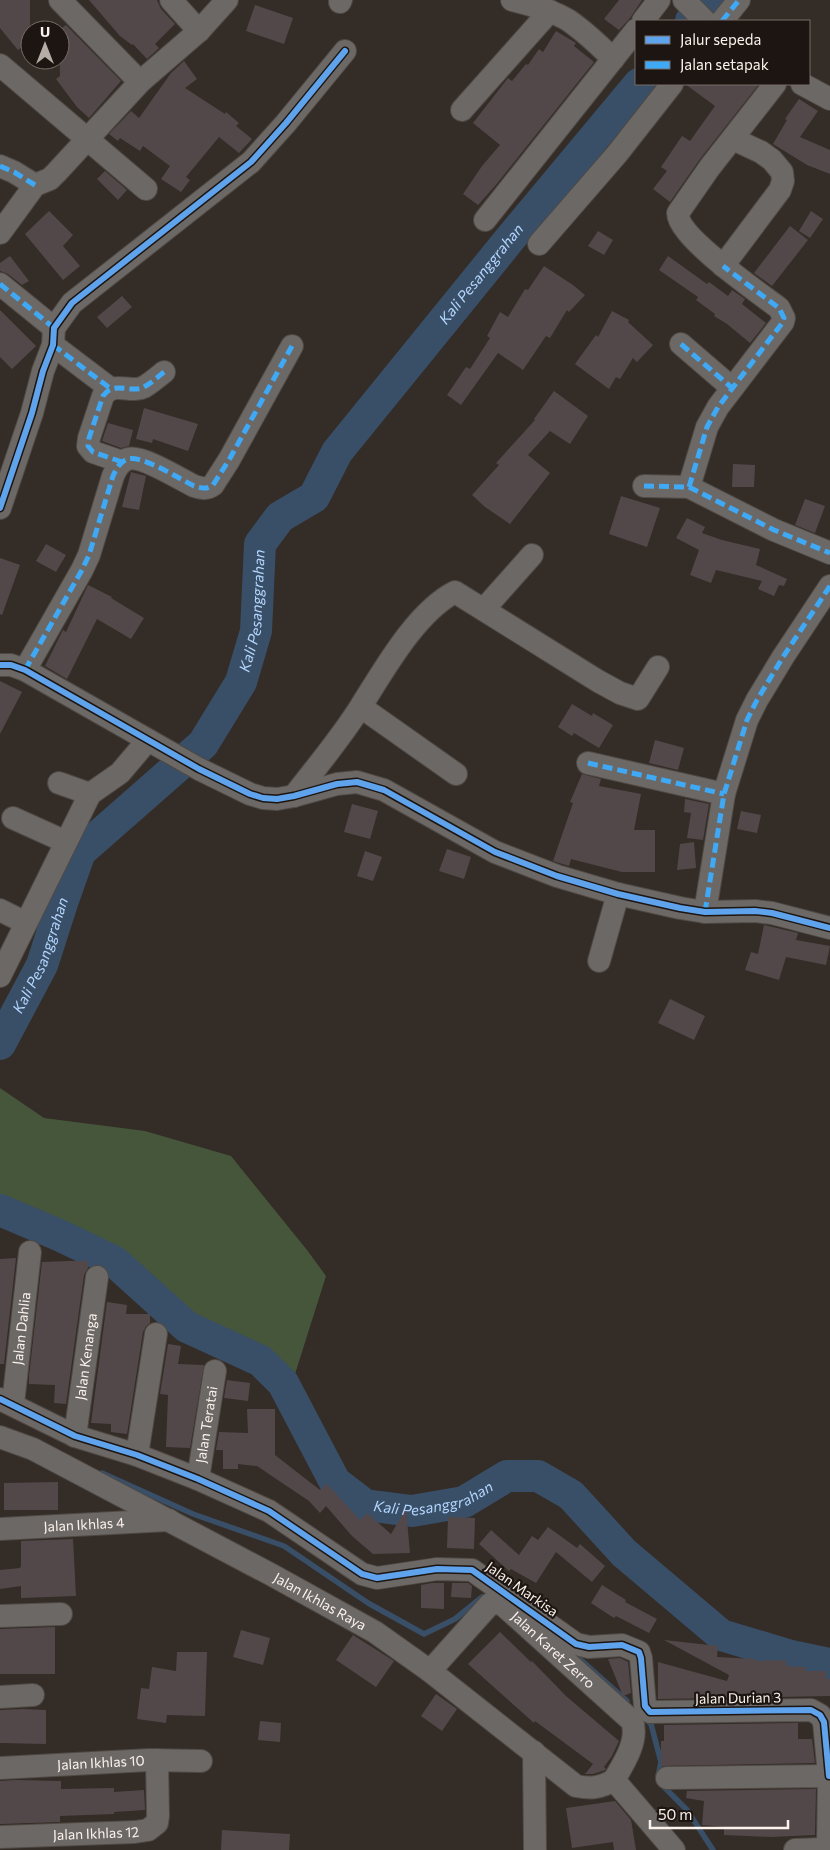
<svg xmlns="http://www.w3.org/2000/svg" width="830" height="1850" viewBox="0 0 830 1850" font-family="Commissioner,sans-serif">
<rect width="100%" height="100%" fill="#342c27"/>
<polygon fill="#46563b" points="0,1088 44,1118 145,1131 231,1156 307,1250 326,1276 289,1393 263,1354 194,1336 150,1300 94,1251 8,1212 0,1205"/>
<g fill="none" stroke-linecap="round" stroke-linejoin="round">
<g stroke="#394f67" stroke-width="5.5">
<polyline points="102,1473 193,1514 284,1546 368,1603 424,1634 455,1619 482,1597"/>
<polyline points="572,1652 627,1701"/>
<polyline points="646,1719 651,1724 661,1762 658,1776"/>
<polyline points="661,1784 687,1810 713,1850"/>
</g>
<g stroke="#394f67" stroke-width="32">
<polyline points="691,21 709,0"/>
<path id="s1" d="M0,1044L42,965L62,903L80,852L203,744L241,682L256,631L260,544L280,517L314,497L337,452L509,240L639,84"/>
<path id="s2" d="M0,1210L61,1236L115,1262L187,1327L261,1361L283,1383L335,1482L365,1505L412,1511L464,1502L507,1476H538L571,1495L624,1553L721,1635L791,1656L830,1664"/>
</g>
</g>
<g fill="#52484a">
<polygon points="0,0 30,0 30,41 18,50 0,28"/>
<polygon points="89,0 157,0 161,9 175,24 155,44 159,48 147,59 133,44 132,45 120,36"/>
<polygon points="619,0 642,0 630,18 619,30 604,19"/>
<polygon points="255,5 293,18 284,44 246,31"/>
<polygon points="66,25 121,81 89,118 77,107 56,79 60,76 59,30"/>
<polygon points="556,31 576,43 574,46 594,62 495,186 478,205 463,194 482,166 500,145 473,123 508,78 512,81 526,64 528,65 539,49 543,52"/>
<polygon points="184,61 197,79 185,88 225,114 226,112 239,123 236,126 252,139 239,153 219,137 186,177 190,180 181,192 161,179 170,166 143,146 140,151 120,138 118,141 109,134 131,111 139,118 171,73"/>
<polygon points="685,84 759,84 700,159 670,202 653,189 667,171 661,167 682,136 690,141 715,106"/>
<polygon points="799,99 818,111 800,137 830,150 830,174 807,165 773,144 787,120 785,119"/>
<polygon points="105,171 127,190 118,200 97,179"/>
<polygon points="49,211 73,235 63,246 80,266 63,280 25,234"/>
<polygon points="811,211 823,219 810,238 799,231"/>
<polygon points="790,226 808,240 772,286 754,273"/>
<polygon points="598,231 613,240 604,255 588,246"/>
<polygon points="10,256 29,281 22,285 8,274 0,271 0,263"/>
<polygon points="668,256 707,284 709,282 728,296 732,290 745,299 742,304 766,323 750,343 727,324 714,316 715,314 696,300 698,297 659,270"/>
<polygon points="544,266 573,285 585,295 569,312 567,310 550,338 546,336 523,370 498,353 461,405 447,395 466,367 470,369 490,338 487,336 500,312 508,317 525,289 528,290"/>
<polygon points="122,296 132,307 107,328 97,317"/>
<polygon points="0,310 36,346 12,369 0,357"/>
<polygon points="612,311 629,320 628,322 653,345 637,362 633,358 620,379 616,377 609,389 575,364 596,335 598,337"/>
<polygon points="554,391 588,416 570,444 550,431 528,455 550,473 510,524 485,507 472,495 499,465 496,463 535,420 534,419"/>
<polygon points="144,408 198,424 188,451 153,439 152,443 136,439"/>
<polygon points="108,423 133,430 129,446 121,448 102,441"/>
<polygon points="733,464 755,465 754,487 732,487"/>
<polygon points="131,472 146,476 139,510 122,507"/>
<polygon points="621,496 660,508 647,547 609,534"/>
<polygon points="805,499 825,506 815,533 795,525"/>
<polygon points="687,518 705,527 702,533 722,540 760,549 756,565 787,579 784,586 779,585 774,596 758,589 762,581 716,570 711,583 690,575 699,550 676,538"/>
<polygon points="46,544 66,555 56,572 36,561"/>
<polygon points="0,558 20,565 2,615 0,614"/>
<polygon points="88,585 112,597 111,598 144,618 131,639 97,619 67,679 45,666 63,630 66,632"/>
<polygon points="0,681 22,692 0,734"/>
<polygon points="572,704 592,716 593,713 613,725 599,748 574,733 572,736 558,727"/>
<polygon points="655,740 684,748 678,770 649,763"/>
<polygon points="582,774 601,779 599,786 641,794 634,830 655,830 655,872 622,872 571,859 569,866 553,861 573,803 570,802"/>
<polygon points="685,799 709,804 703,840 687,838 691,813 684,812"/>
<polygon points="352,804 378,811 370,839 344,832"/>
<polygon points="741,811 761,815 757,833 737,829"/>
<polygon points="694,842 696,868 677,870 680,844"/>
<polygon points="447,849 471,857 464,879 439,871"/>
<polygon points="365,851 382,857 373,881 357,876"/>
<polygon points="764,925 798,933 796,940 830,946 826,965 786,957 779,980 745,970 751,952 758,954"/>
<polygon points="670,999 705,1016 694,1040 658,1023"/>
<polygon points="16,1258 4,1364 0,1364 0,1259"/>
<polygon points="68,1261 88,1261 88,1268 84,1275 66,1404 54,1403 55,1385 29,1384 29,1376 42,1262"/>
<polygon points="107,1302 127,1305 126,1314 150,1314 150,1323 146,1326 143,1332 127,1434 111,1432 111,1424 91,1423"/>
<polygon points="168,1344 181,1346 178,1364 204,1365 190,1448 166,1447 168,1395 160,1394"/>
<polygon points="227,1380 250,1383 248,1401 224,1398"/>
<polygon points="247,1409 275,1409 275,1455 320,1490 327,1484 360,1520 367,1513 391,1534 406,1509 410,1553 373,1554 352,1536 326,1506 320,1513 309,1501 257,1466 238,1464 238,1469 223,1469 223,1450 216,1450 219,1432 248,1433"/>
<polygon points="58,1482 58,1510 4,1510 4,1483"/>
<polygon points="448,1517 475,1518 474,1549 447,1548"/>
<polygon points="548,1527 577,1548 580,1544 605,1566 592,1582 556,1552 536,1583 511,1569 509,1571 479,1544 491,1530 519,1555 532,1536 538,1540"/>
<polygon points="73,1539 76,1596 21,1598 21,1586 0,1589 0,1570 20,1568 21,1566 21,1541"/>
<polygon points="432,1583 444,1583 444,1609 421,1608 421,1585"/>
<polygon points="452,1583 468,1583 472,1586 471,1598 451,1597"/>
<polygon points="602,1585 626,1600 625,1602 657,1619 649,1633 616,1616 614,1618 591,1603"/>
<polygon points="55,1627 55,1674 0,1674 0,1629"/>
<polygon points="241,1630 270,1638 263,1665 233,1657"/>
<polygon points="500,1632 531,1662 532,1661 566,1696 619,1741 612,1756 604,1767 606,1769 605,1770 593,1774 585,1774 593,1764 535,1721 534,1723 468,1664"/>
<polygon points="353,1635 394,1661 376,1687 336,1660"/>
<polygon points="664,1640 718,1646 717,1657 755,1659 755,1661 786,1660 786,1666 806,1667 806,1671 826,1671 826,1679 830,1679 830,1696 658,1699 658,1662 727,1681 729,1675"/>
<polygon points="177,1652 207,1652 205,1716 167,1715 166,1723 137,1719 141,1688 149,1689 152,1667 176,1671"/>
<polygon points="620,1658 628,1662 631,1693 623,1696 608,1659"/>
<polygon points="436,1694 457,1709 442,1731 421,1716"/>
<polygon points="23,1709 46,1710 46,1744 0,1743 0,1710"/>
<polygon points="260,1721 281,1723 280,1742 258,1740"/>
<polygon points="798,1723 798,1739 812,1739 815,1763 661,1766 661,1741 664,1741 664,1725"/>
<polygon points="16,1780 61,1781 61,1789 114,1788 114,1792 144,1790 145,1810 114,1812 114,1814 60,1816 60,1822 0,1824 0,1781"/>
<polygon points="816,1789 815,1835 771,1837 724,1835 724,1827 702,1825 704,1801 686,1798 687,1791"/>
<polygon points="615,1801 631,1820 636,1850 614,1850 613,1842 572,1848 566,1808"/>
<polygon points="222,1830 290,1834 289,1850 221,1850"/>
</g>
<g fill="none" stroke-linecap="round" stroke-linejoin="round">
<defs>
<g id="minor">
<polyline points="60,0 140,82"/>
<polyline points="171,0 199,31"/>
<path d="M512,0C531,5 551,10 568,20C584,31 599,45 613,59"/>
<polyline points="684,0 705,21"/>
<polyline points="340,2 341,0"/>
<polyline points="643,21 659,0"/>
<polyline points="722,21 739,0"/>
<polyline points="0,65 146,189"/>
<polyline points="802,84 830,99"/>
<polyline points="462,110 550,11"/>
<polyline points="0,166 14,172 35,185"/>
<polyline points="485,220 636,30"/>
<polyline points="0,233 35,185 50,179 56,173 140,82 199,31 227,0"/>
<polyline points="539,244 617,154 672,84"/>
<polyline points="723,266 780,190 783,181 782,172 772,160 761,152 733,139"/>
<polyline points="0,284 54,328"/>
<polyline points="681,344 732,388"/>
<polyline points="53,345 111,389"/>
<path d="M122,462L93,452L88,446L89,438L103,396C114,380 130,394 144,387C151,383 158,377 164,372"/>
<polyline points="644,486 689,487 774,530 830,553"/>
<path d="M689,487L707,427L718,407L783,322L784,318L779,308C759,293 677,236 678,213L710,167L775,84"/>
<polyline points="0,508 32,413 43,371 53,345 54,328 72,303 251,162 286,123 345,51"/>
<polyline points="484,609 532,555"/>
<polyline points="0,665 11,665 25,670 199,769 250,794 263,798 277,799 294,796 337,784 357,782 384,790 495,852 557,876 618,894 680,908 705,912 755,911 772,913 830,928"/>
<path d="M25,670L82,570L89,555L113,476C116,469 120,461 128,459C142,455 180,479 194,486C201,488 206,490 213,485L229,460L292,346"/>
<polyline points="361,707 456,774"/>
<polyline points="588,763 724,794"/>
<polyline points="59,783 90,794"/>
<path d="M294,796C317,766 341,738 361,706C384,670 416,612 455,592L598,681L620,693L638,699L658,667"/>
<polyline points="13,818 66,842"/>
<polyline points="0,910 26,923"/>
<polyline points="705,912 724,794 747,720 757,700 783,657 830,586"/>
<polyline points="599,961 618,894"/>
<polyline points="0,976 90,794 120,773 148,740"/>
<polyline points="0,1399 75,1436 137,1455 198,1479 269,1511 362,1574 377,1578 437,1569 472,1570 576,1644 589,1647 622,1645 639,1652 641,1658 645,1706 650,1712 811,1710 820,1715 824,1722 829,1776 830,1776"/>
<path id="s3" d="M13,1404L30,1252"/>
<path id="s4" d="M75,1436L97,1277"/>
<path id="s5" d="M0,1437L33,1449L272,1575L375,1632L430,1671L576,1786C591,1789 600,1788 614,1780"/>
<polyline points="137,1455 156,1334"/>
<path id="s6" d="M198,1479L215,1371"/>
<path id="s7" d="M0,1529L169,1520"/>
<polyline points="0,1616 61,1614"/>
<path id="s8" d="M430,1671L490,1604L501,1603L632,1721C639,1740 624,1763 614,1780"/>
<polyline points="0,1697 33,1695"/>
<polyline points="534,1752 535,1850"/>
<path id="s9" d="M0,1768L149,1760L201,1761"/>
<polyline points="667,1778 829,1776 828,1843 822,1849 795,1850"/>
<polyline points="614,1780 674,1850"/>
<path id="s10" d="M0,1837L135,1832L148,1830L157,1823L158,1816L157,1760"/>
</g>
</defs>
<use href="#minor" stroke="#4f4943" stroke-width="24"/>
<use href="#minor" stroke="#6c6866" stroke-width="22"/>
<g stroke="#3fa9f5" stroke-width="5" stroke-dasharray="10 5" stroke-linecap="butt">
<polyline points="722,21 739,0"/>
<polyline points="0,166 14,172 35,185"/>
<polyline points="0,284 54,328"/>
<polyline points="681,344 732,388"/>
<polyline points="53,345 111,389"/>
<path d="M122,462L93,452L88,446L89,438L103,396C114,380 130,394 144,387C151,383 158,377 164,372"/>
<polyline points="644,486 689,487 774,530 830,553"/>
<polyline points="689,487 707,427 718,407 783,322 784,318 779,308 723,266"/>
<path d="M25,670L82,570L89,555L113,476C116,469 120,461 128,459C142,455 180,479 194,486C201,488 206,490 213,485L229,460L292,346"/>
<polyline points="588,763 724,794"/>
<polyline points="705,912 724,794 747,720 757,700 783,657 830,586"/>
</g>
<defs>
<g id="cycleway">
<polyline points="0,508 32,413 43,371 53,345 54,328 72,303 251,162 286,123 345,51"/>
<polyline points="0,665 11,665 25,670 199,769 250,794 263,798 277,799 294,796 337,784 357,782 384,790 495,852 557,876 618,894 680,908 705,912 755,911 772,913 830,928"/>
<polyline points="0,1399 75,1436 137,1455 198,1479 269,1511 362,1574 377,1578 437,1569 472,1570 576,1644 589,1647 622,1645 639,1652 641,1658 645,1706 650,1712 811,1710 820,1715 824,1722 829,1776 830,1776"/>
</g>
</defs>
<use href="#cycleway" stroke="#1c1511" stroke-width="9"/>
<use href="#cycleway" stroke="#60a3ed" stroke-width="6"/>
</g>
<g text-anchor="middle" stroke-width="4.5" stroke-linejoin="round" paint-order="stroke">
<g font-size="14" fill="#fcf2ec" stroke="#1c1511">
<text dy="5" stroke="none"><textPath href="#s3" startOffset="76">Jalan Dahlia</textPath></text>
<text dy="5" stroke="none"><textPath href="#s4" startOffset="80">Jalan Kenanga</textPath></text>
<text dy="5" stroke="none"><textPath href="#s6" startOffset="55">Jalan Teratai</textPath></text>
<text dy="5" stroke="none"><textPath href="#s7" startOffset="84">Jalan Ikhlas 4</textPath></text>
<text transform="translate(522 1589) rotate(35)" y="5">Jalan Markisa</text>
<text dy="5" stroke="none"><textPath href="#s5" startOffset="360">Jalan Ikhlas Raya</textPath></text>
<text dy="5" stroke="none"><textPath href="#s8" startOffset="171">Jalan Karet Zerro</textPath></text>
<text transform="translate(738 1698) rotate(-1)" y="5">Jalan Durian 3</text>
<text dy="5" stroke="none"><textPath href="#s9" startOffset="101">Jalan Ikhlas 10</textPath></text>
<text dy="5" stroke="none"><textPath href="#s10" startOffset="96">Jalan Ikhlas 12</textPath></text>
</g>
<g font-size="15" font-style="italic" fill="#b3d5fe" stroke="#1c1511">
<text dy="5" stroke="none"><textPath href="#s1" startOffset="938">Kali Pesanggrahan</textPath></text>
<text dy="5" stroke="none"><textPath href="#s1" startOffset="518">Kali Pesanggrahan</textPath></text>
<text dy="5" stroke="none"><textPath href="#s1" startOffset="98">Kali Pesanggrahan</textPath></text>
<text dy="5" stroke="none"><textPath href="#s2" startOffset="556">Kali Pesanggrahan</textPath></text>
</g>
</g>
<rect x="635" y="20" width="175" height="65" fill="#1c1511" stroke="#766d69"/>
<rect x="645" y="36" width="25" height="8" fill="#60a3ed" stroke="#766d69"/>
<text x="680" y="45" font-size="15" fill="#fcf2ec">Jalur sepeda</text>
<rect x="645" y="61" width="25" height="8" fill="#3fa9f5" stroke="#766d69"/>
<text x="680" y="70" font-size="15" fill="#fcf2ec">Jalan setapak</text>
<g transform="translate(45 45)"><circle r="24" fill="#1c1511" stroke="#766d69"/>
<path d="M0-4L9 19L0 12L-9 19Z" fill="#b6ada7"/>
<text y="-8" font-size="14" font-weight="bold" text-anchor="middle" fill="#fcf2ec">U</text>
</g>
<path d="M650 1820v8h138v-8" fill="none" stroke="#fcf2ec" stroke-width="2.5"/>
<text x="658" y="1820" font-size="15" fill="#fcf2ec" stroke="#1c1511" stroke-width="4" paint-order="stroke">50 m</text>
</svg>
